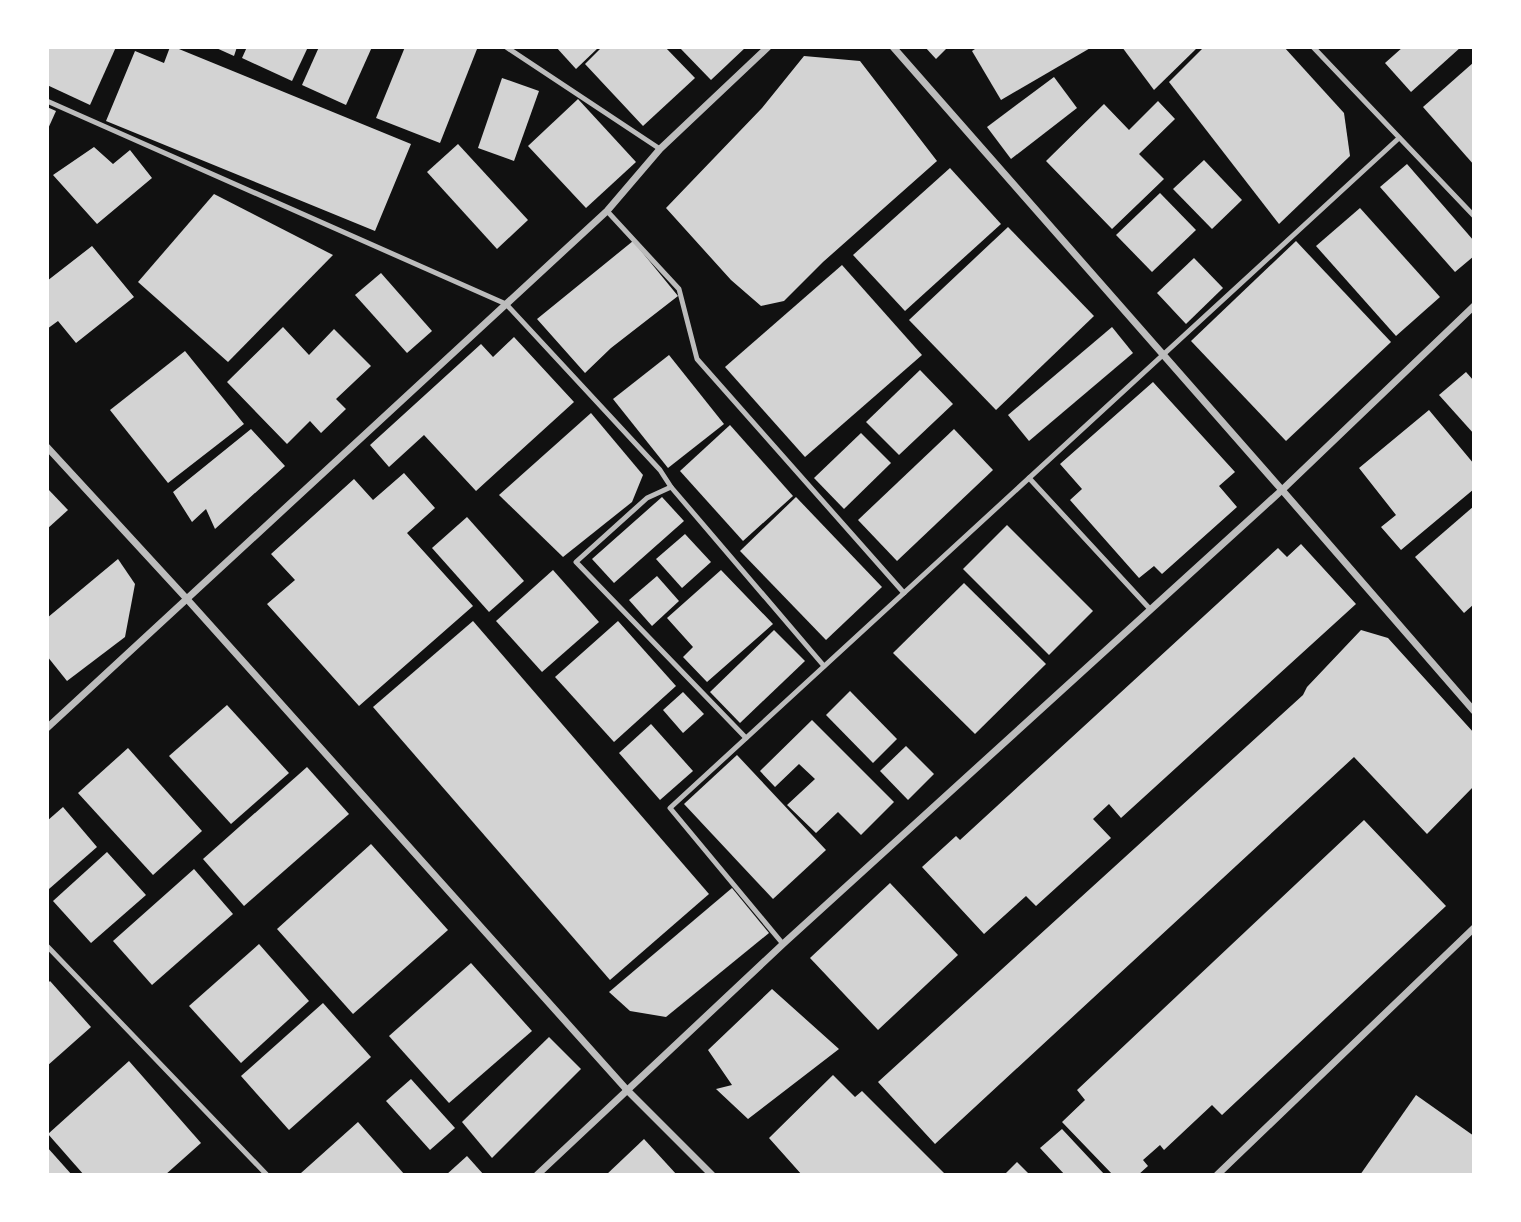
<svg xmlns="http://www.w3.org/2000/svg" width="1521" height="1222" viewBox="0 0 1521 1222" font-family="'PT Serif',serif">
<rect width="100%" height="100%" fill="#111"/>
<g fill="#d3d3d3">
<polygon points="47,47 116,47 90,105 47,85"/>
<polygon points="170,47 174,47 411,144 375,231 106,121 135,51 164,63"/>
<polygon points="214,47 237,47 234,56"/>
<polygon points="247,47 308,47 292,81 242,58"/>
<polygon points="319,47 372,47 346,105 302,85"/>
<polygon points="405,47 472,47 477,49 440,143 376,118"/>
<polygon points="556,47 599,47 576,69"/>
<polygon points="602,47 665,47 695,78 643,126 585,64"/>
<polygon points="679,47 746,47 711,80"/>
<polygon points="925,47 948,47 936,59"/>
<polygon points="978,47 1092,47 1001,100 972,51"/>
<polygon points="1122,47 1198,47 1154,90"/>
<polygon points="1204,47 1284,47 1344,113 1350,156 1279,224 1169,82"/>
<polygon points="1403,47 1461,47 1411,92 1385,63"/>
<polygon points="804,56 860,61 937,161 823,262 784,301 761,306 731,280 666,208 762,108"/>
<polygon points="1474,62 1474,165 1423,107"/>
<polygon points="1054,77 1077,108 1011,159 987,127"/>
<polygon points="502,78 539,91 514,161 478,148"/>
<polygon points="578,99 636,162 586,208 528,146"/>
<polygon points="1158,101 1175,119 1139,154 1164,179 1112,229 1046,161 1104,104 1129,130"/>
<polygon points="47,107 56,111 47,131"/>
<polygon points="458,144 528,220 497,249 427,172"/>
<polygon points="94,147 113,164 130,150 152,178 97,224 53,175"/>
<polygon points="1204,160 1242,200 1212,229 1173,189"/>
<polygon points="1407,164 1474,241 1474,256 1455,272 1380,187"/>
<polygon points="950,168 1001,224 905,311 853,255"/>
<polygon points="1160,193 1196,230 1152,272 1116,235"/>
<polygon points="214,194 333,255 228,362 138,282"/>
<polygon points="1360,208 1440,297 1396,336 1316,246"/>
<polygon points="1008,227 1094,316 996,410 909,320"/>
<polygon points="633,241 678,296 611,348 585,373 537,319"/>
<polygon points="1296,241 1391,342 1286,441 1191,341"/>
<polygon points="92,246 134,297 76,343 58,321 47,329 47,281"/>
<polygon points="1194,258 1223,288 1186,324 1157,293"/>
<polygon points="842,265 922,355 805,457 725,367"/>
<polygon points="381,273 432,331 407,353 355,295"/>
<polygon points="283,327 309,355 334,329 371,366 336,399 346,409 321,433 310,421 287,444 227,382"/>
<polygon points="1112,327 1133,353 1029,441 1008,415"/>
<polygon points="514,337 574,402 476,491 424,435 389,467 370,445 481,344 493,357"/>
<polygon points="185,351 244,424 168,483 110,410"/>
<polygon points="669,355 724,424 668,468 613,399"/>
<polygon points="920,370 953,404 899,455 866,422"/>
<polygon points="1466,372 1474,381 1474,434 1439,395"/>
<polygon points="1153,382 1235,472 1219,486 1237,507 1162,574 1154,566 1139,578 1070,500 1082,489 1060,464"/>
<polygon points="1429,410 1474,464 1474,489 1401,550 1381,527 1396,515 1359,468"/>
<polygon points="591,413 643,475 632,502 563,557 499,495"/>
<polygon points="730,425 793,496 743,541 680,471"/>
<polygon points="251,429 285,466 215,529 206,509 192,522 173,492"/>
<polygon points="954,429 993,470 897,561 858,520"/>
<polygon points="861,433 891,463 844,509 814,478"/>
<polygon points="404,473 435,508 407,533 473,606 359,706 267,604 295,580 271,554 354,479 373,500"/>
<polygon points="47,488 68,510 47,529"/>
<polygon points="662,497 684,521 614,583 592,559"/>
<polygon points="796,497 882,587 826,640 740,551"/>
<polygon points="1474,506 1474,604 1464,613 1415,557"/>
<polygon points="467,517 524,581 489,612 432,548"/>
<polygon points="1007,525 1093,611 1049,655 963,569"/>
<polygon points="685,534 711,562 682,588 656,559"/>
<polygon points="1301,544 1356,604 1121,818 1109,804 1093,819 1111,838 1036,906 1026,896 984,934 922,867 956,836 960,840 1278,548 1287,557"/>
<polygon points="118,559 135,584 125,637 67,681 47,656 47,618"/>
<polygon points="553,570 599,622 542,672 496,621"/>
<polygon points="721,570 773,624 707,682 683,657 693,647 667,618"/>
<polygon points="657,576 679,601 652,626 629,600"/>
<polygon points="964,583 1046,664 975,734 893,653"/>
<polygon points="473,621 709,894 610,980 373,707"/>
<polygon points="618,621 676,686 614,742 555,677"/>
<polygon points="774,630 805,661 740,723 710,692"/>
<polygon points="1361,630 1388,638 1474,733 1474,786 1427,834 1354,757 935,1144 878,1082 1303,695 1307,687"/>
<polygon points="850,691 897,739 873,763 826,715"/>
<polygon points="683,692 704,714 683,733 663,710"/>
<polygon points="227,705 289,773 231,824 169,756"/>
<polygon points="812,720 894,802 861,835 838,812 816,833 787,805 815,779 799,764 775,787 760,771"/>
<polygon points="651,724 693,771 660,800 619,753"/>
<polygon points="906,746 934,774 908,800 880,771"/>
<polygon points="128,748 202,831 153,875 78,793"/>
<polygon points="737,755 826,850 773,899 684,804"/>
<polygon points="307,767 349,814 244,906 203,859"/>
<polygon points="63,807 97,847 49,889 47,887 47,821"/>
<polygon points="1364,820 1446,906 1222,1115 1212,1105 1164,1150 1160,1145 1143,1160 1148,1166 1138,1175 1113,1175 1062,1122 1085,1100 1077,1090"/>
<polygon points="371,844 448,930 353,1014 277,929"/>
<polygon points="107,852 146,895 91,943 53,901"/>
<polygon points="194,869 233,914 152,985 113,941"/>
<polygon points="890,883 958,955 878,1030 810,958"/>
<polygon points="732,888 769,933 666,1017 630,1011 609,992"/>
<polygon points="259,944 309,1001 241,1063 189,1006"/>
<polygon points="471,963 532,1031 449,1103 389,1036"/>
<polygon points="50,981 91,1027 47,1066 47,984"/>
<polygon points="772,989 839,1049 748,1119 716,1089 732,1085 708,1050"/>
<polygon points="323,1003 371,1057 289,1130 241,1076"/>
<polygon points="549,1037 581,1069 492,1158 462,1122"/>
<polygon points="129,1061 201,1143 165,1175 84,1175 48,1134"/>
<polygon points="833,1075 855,1097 862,1091 946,1175 802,1175 769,1138"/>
<polygon points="411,1079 455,1128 430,1150 386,1101"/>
<polygon points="1416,1095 1474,1136 1474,1175 1360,1175"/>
<polygon points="358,1122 405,1175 302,1175 301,1173"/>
<polygon points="1062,1129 1105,1175 1065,1175 1040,1148"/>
<polygon points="644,1139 677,1175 606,1175"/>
<polygon points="47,1147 72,1175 47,1175"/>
<polygon points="467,1156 484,1175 446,1175"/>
<polygon points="1017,1162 1030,1175 1004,1175"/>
</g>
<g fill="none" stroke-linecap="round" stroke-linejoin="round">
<g stroke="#bcbcbc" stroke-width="5">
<polyline points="506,47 660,149"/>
<polyline points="1313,47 1474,216"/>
<polyline points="47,101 506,304 660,470 671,487 824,666"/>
<polyline points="607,211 679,289 697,359 904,593"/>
<polyline points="1029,478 1150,609"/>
<polyline points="671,487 647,498 576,562 746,738"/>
<polyline points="783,944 670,808 1399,138"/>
<polyline points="47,946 267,1175"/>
</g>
<g stroke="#bcbcbc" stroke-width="7">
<polyline points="893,47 1282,490 1474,711"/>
<polyline points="47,447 186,598 627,1090 712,1175"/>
<polyline points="47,728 607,211 660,149 768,47"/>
<polyline points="537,1175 783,944 1282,490 1474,306"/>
<polyline points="1217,1175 1474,928"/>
</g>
</g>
<rect width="1521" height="1222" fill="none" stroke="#ffffff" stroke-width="98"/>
</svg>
